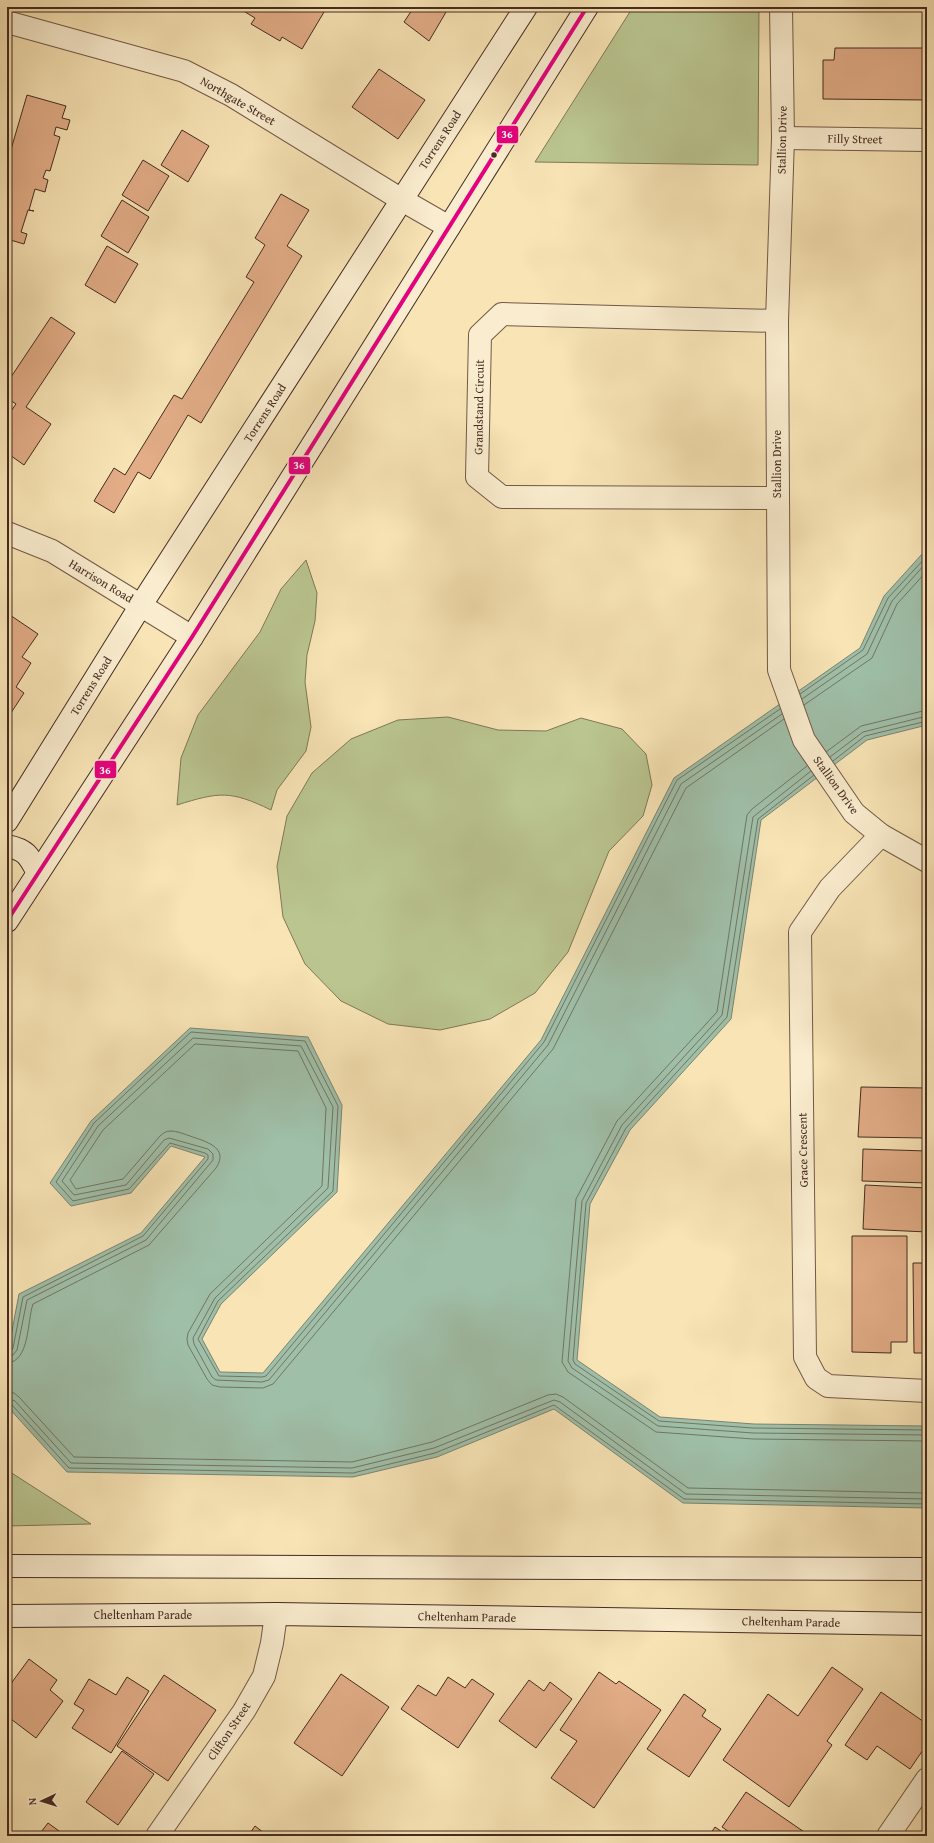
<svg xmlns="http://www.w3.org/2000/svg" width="934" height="1843" viewBox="0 0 934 1843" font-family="'Gentium Book Plus',serif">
<rect width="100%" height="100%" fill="#f8e4b5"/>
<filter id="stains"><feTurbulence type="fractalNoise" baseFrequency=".005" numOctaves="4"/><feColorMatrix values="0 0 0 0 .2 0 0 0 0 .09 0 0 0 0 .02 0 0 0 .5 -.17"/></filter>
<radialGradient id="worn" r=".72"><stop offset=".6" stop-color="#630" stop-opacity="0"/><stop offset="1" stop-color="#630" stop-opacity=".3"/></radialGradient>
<g fill="#bac590" stroke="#807858">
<polygon points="633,7 759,7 758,165 535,162"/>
<path d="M306,560L317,593L315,621L307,655L305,682L311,727L306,751L277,790L271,810C230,790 219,792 177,805L181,758L198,715L260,632L281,589Z"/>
<polygon points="448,717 498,730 546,731 581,718 622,729 646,754 652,785 643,816 609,851 568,952 535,993 490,1019 440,1030 388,1024 341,1001 305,964 283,917 277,866 287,816 312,773 351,739 398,720"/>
<polygon points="7,1470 91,1524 7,1526"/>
</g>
<polygon fill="#9fbfa8" stroke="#7b8472" points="927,552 927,725 867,740 761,820 731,1019 630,1130 590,1204 577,1360 660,1417 754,1424 927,1426 927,1508 683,1503 554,1409 437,1457 353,1477 67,1472 7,1406 7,1357 19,1294 141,1233 205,1157 171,1146 131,1193 71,1206 50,1183 91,1121 190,1028 308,1037 342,1105 337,1192 221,1304 202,1339 220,1372 263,1373 541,1040 674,778 860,648 884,596 923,553"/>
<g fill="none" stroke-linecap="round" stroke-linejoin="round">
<g stroke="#727564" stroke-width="1">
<polyline points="800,694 863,650 888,598 927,556"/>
<polyline points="802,699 867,654 892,601 927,562"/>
<polyline points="804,705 872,658 897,604 927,571"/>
<polyline points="826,752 861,726 927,710"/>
<polyline points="830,757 863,732 927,716"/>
<polyline points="833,761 865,736 927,721"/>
<polyline points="807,766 752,809 747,815 717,1012 617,1121 576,1199 562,1362 568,1372 656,1432 753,1439 927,1441"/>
<polyline points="811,771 753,817 722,1015 622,1125 582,1201 568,1361 572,1368 658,1426 753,1433 927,1435"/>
<polyline points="814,775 758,819 727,1017 626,1128 586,1203 573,1360 575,1364 659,1421 753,1428 927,1430"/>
<polyline points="7,1352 11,1351 13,1348 23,1297 143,1236 208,1159 208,1155 205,1153 170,1143 129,1189 73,1201 56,1182 94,1123 191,1032 305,1041 338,1106 333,1191 218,1301 198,1339 219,1376 262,1377 266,1376 544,1042 677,780 780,709"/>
<polyline points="7,1357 13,1355 17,1350 27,1300 146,1240 213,1160 213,1154 208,1149 169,1138 164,1140 126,1185 74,1195 62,1181 98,1126 193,1038 301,1046 333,1107 328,1188 215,1298 193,1338 194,1344 212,1377 216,1380 262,1382 269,1380 548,1045 681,784 782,714"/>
<path d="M7,1363C30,1362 27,1321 33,1304L149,1245L216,1168C230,1147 204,1141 190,1136C184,1134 177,1131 171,1131C166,1131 163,1133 160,1136L123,1179L76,1189L70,1180L103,1130L195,1044L298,1051L326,1108L322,1186L210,1294L188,1333L187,1339L188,1345L207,1379L212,1385L220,1387L263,1388L273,1384L553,1049L686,788L784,719"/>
<polyline points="7,1392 14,1393 19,1397 74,1457 352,1462 432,1442 548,1395 556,1394 563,1397 688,1488 927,1493"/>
<polyline points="7,1398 15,1401 71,1463 352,1468 434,1448 554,1400 560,1402 686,1494 927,1499"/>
<polyline points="7,1403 12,1405 69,1468 353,1473 435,1453 554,1405 684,1499 927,1504"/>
</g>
</g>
<g fill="#e2ad87" stroke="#452b21">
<polygon points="237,7 327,7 302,49 282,37 280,41 251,24 255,18"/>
<polygon points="414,7 449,7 429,41 404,22"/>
<polygon points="835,48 927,48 927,100 823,99 823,60 834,60"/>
<polygon points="379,69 425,100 398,139 352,107"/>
<polygon points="27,95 66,106 62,118 70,120 67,130 56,127 54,135 60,137 50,171 46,170 43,178 48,180 45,192 35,189 29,210 34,211 28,210 21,232 27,234 24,244 7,239 7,163"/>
<polygon points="182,130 209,146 188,182 161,165"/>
<polygon points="143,160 169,176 148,211 122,195"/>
<polygon points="281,194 309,210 287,246 302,256 201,423 188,415 150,479 138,472 114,513 94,501 114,468 125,475 174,395 182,399 254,282 246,277 265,245 255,238"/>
<polygon points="122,200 149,217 128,253 101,236"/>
<polygon points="107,246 138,264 115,303 85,285"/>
<polygon points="51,317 75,333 26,407 51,424 24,465 7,453 7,417 16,404 7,398 7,383"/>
<polygon points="7,613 38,634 22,657 31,663 16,687 24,693 7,719"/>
<polygon points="924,915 927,915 927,1022 926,1022"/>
<polygon points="861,1087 927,1088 927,1138 858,1137"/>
<polygon points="863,1149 927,1151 927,1183 862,1181"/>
<polygon points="865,1185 927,1188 927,1232 863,1229"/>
<polygon points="852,1236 907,1236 907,1342 891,1342 891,1353 852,1352"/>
<polygon points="913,1263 927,1263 927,1353 914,1353"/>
<polygon points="29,1659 57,1680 50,1690 63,1701 36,1738 7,1716 7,1689"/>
<polygon points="832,1667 863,1689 827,1741 832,1745 789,1807 723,1760 768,1694 798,1716"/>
<polygon points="599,1672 616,1684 619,1681 661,1710 594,1808 551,1778 577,1741 560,1730"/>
<polygon points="341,1674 389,1707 342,1776 294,1743"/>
<polygon points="164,1675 216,1710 168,1781 117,1746"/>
<polygon points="127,1677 149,1691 111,1753 72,1728 84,1710 74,1704 89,1679 116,1695"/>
<polygon points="448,1677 465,1688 472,1679 494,1694 458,1748 401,1709 418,1685 436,1696"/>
<polygon points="529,1680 544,1691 550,1682 572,1699 536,1748 499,1721"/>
<polygon points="881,1692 927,1724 927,1744 910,1769 877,1746 867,1760 845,1745"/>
<polygon points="684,1694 706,1710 702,1716 721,1729 689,1777 647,1749"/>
<polygon points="122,1751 154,1774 118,1825 86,1802"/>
<polygon points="746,1792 810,1836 735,1836 722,1827"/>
<polygon points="48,1823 66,1836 38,1836"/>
<polygon points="255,1826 268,1836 248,1836"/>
<polygon points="715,1827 728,1836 709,1836"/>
<polygon points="272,1831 279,1836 268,1836"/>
</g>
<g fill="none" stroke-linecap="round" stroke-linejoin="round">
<defs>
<g id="minor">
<polyline points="781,7 783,138 777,321 779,670 804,740 854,813 881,835 927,861"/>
<polyline points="7,22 184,71 231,95 402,200 449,227"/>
<polyline points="783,138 927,140"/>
<polyline points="777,321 502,314 480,335 477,477 502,497 777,498"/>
<polyline points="7,533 52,551 192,637"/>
<polyline points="881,835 830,888 800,932 805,1357 816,1378 828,1386 927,1391"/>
<polyline points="157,1836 244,1711 264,1676 272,1643 276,1614"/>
<polyline points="888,1836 927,1779"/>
</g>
<g id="secondary">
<polyline points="7,821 141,605 526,7"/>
<path d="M7,846C27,850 29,856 38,873"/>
<polyline points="7,921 192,637 587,7"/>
<polyline points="7,1566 927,1569"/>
<polyline points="7,1616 276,1614 927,1624"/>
</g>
</defs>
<use href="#minor" stroke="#725946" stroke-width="24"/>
<use href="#secondary" stroke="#452b21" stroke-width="24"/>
<use href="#minor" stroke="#faedcf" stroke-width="22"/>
<use href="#secondary" stroke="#faedcf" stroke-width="22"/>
<defs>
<polyline id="bus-1" points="7,921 192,637 587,7"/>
</defs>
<use href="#bus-1" stroke="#faedcf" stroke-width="7"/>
<use href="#bus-1" stroke="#e5007d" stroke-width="4"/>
</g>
<circle fill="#452b21" stroke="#faedcf" stroke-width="1.5" cx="494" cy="155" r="3.5"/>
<g text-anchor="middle" stroke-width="3.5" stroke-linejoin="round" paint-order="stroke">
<g font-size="12" fill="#452b21" stroke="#faedcf">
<text transform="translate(238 101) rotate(30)" y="4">Northgate Street</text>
<text transform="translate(855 139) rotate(1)" y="4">Filly Street</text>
<text transform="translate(440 140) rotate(-57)" y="4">Torrens Road</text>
<text transform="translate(782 140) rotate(-89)" y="4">Stallion Drive</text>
<text transform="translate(479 407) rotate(-89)" y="4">Grandstand Circuit</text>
<text transform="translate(265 413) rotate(-57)" y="4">Torrens Road</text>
<text transform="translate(777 464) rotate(-90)" y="4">Stallion Drive</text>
<text transform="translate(101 581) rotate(31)" y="4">Harrison Road</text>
<text transform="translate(91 686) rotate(-58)" y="4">Torrens Road</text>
<text transform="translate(836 785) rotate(54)" y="4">Stallion Drive</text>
<text transform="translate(803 1150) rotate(-91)" y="4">Grace Crescent</text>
<text x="143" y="1619">Cheltenham Parade</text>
<text transform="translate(467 1617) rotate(1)" y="4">Cheltenham Parade</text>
<text transform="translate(791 1622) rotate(1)" y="4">Cheltenham Parade</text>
<text transform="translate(229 1731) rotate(-56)" y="4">Clifton Street</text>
</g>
</g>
<g stroke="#faedcf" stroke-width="1.5">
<rect x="496" y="125" width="23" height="19" rx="4" fill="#e5007d"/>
<rect x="288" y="456" width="23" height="19" rx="4" fill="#e5007d"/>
<rect x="94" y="760" width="23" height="19" rx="4" fill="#e5007d"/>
</g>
<g font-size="11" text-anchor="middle" font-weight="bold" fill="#fff">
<text x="507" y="138">36</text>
<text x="299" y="469">36</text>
<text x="105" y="774">36</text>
</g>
<rect width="934" height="1843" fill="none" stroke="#f8e4b5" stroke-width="24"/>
<rect x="8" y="8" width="918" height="1827" fill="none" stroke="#452b21" stroke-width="2"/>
<rect x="12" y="12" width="910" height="1819" fill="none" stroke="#452b21"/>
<g transform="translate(42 1801) rotate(266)" stroke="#faedcf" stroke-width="3" paint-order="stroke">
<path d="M0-3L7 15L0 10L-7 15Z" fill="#452b21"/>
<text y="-6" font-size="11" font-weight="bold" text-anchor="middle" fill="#452b21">N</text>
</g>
<rect width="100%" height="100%" filter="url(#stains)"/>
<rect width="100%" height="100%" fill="url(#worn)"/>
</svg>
